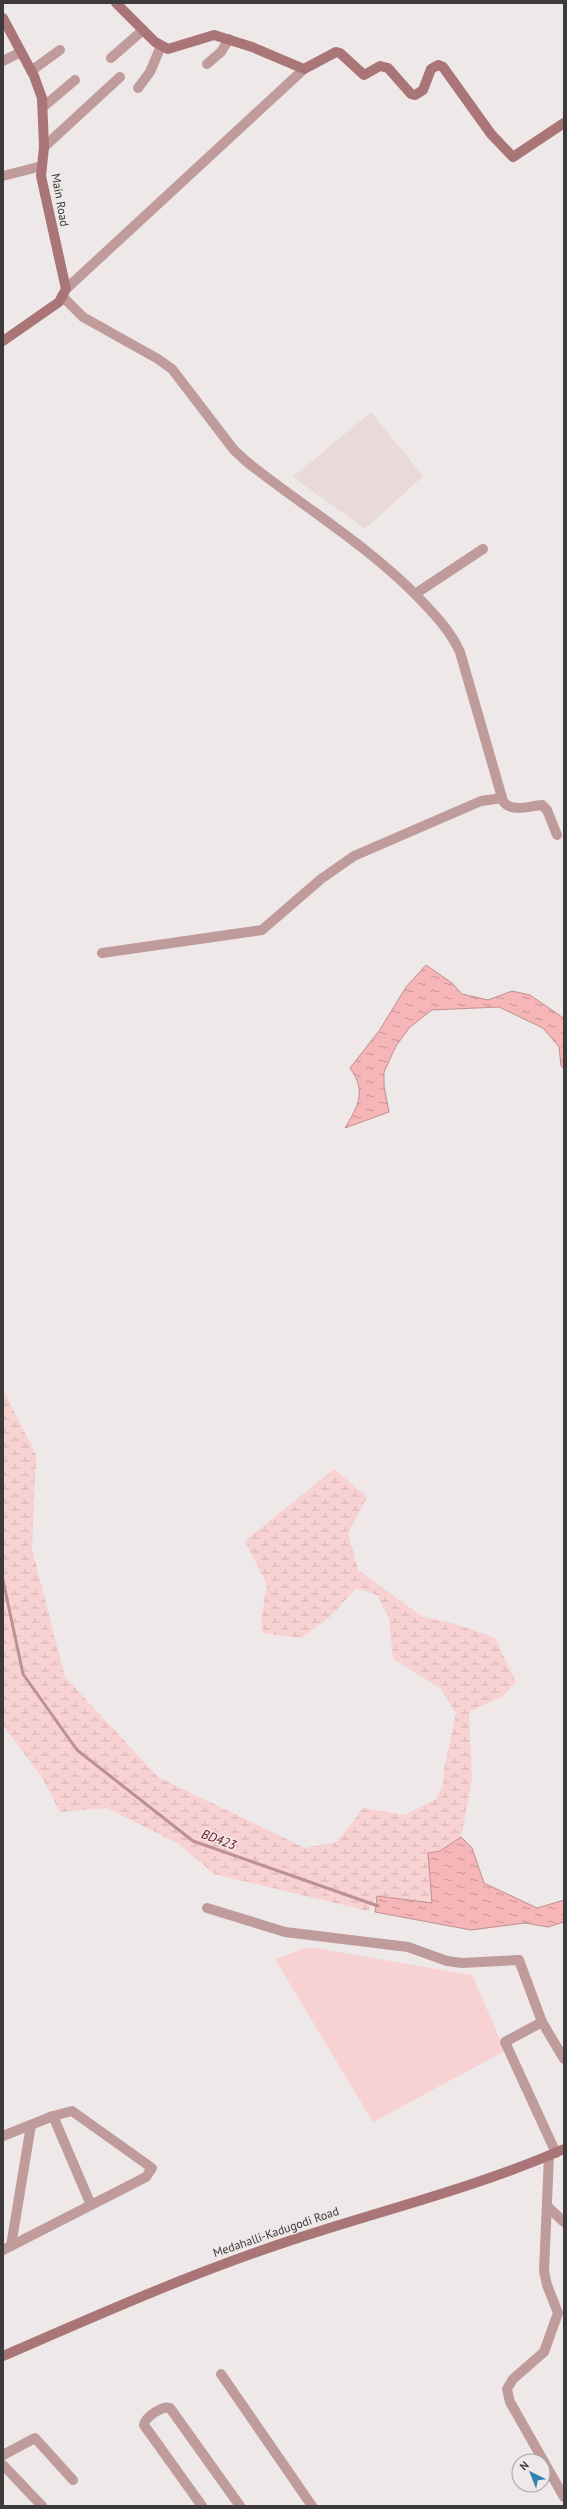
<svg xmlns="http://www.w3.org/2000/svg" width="567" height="2509" viewBox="0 0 567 2509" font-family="'PT Sans',sans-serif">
<defs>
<pattern id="wetland-marsh" width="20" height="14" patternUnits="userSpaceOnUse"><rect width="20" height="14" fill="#f8d1d2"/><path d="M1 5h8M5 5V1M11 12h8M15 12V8" fill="none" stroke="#d6b4b5"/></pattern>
<pattern id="water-ripples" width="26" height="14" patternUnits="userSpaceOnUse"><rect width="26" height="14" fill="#f6b5b6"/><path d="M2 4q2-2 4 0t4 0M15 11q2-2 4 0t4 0" fill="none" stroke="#c89495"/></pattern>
</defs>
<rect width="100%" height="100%" fill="#efe8e8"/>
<polygon fill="#e9d9d9" points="371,412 423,476 365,529 293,477"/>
<polygon fill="#f8d1d2" points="309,1947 472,1975 505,2051 373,2122 275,1959"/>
<polygon fill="url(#wetland-marsh)" points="3,1389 36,1455 32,1549 65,1677 158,1777 305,1848 337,1842 363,1808 405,1815 436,1799 443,1786 444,1770 456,1713 440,1688 393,1659 389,1618 377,1595 356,1588 330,1617 301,1638 263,1633 261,1620 267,1585 245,1541 334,1469 367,1497 348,1533 358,1570 423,1617 456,1624 495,1638 516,1682 503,1696 469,1712 472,1780 461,1837 440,1851 428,1853 433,1903 377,1896 368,1911 214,1874 179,1844 107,1808 60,1812 43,1779 3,1725"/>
<g fill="url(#water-ripples)" stroke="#be9091">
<path d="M426,965L452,983L462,994L488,1000L512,991L530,995L562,1017L564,1019V1069L561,1066L559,1047L543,1028L499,1007L432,1010L410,1027L396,1046L384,1072V1086L389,1112L345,1128C358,1106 367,1092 350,1068L379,1031L406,987Z"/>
<polygon points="461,1837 472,1848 484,1883 537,1908 564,1900 564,1922 548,1927 525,1923 471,1930 375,1912 377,1896 432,1903 428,1853 440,1851"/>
</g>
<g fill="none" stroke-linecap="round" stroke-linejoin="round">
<polyline stroke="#be9091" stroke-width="3" points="3,1580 23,1674 77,1750 193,1841 378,1906"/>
<g stroke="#c09b9c" stroke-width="10">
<polyline points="111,58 143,30"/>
<polyline points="3,61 21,52"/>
<polyline points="207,64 221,52 229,39"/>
<polyline points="31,71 60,50"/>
<polyline points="138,88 150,72 161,46"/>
<polyline points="43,107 75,80"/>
<polyline points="44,147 120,77"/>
<polyline points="3,176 42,166"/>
<polyline points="66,289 304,69"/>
<path d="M62,296L83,317L158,359L172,369L234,450L247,462C304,507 367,545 418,597C435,615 450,630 460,652L503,801C511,813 529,806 542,805L547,810L557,835"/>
<polyline points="415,594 483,549"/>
<polyline points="102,953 262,930 321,879 354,856 481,801 502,798"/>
<polyline points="207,1908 285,1932 408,1947 447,1961 462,1963 519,1960 542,2022 564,2059"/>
<polyline points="542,2022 505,2042 556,2153"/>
<polyline points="53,2116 91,2205"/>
<polyline points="3,2136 53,2116 72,2111 152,2168 146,2177 3,2250"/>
<polyline points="549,2156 544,2271 547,2285 558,2313 544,2352 513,2379 507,2389 510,2402 564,2497"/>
<polyline points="548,2207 564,2222"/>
<polyline points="11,2246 31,2125"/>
<polyline points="221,2374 312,2506"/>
<polyline points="3,2455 35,2438 73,2480"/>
<polyline points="3,2465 42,2506"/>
<path d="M202,2506L144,2425C145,2417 163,2405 170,2408L240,2506"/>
</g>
<g stroke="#a97576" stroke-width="10">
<polyline points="116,3 155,42 168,49 214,35 252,47 304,69 336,52 340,53 364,75 380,66 388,68 411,94 415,95 423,90 431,69 438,65 443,67 491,134 513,157 564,123"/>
<polyline points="3,18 34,76 42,98 44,147 41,176 66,289 59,302 3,341"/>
<path d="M3,2356C95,2316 185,2276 280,2244C374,2212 473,2189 564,2149"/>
</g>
</g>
<g text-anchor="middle" stroke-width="3" stroke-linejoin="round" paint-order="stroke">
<g font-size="12" fill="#3c3a3a" stroke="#efe8e8">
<text transform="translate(60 200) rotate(80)" y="4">Main Road</text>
<text transform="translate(276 2232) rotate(-19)" y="4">Medahalli-Kadugodi Road</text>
</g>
<g font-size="13" font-style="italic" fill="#701323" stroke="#efe8e8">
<text transform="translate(219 1839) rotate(20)" y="5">BD423</text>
</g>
</g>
<rect width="567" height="2509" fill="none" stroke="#3c3a3a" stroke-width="8"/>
<g transform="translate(531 2473) rotate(317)"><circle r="19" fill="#efe8e8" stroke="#a7a2a2"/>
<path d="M0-3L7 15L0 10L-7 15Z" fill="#3182b3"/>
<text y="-6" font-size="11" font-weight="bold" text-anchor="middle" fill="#3c3a3a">N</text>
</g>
</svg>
